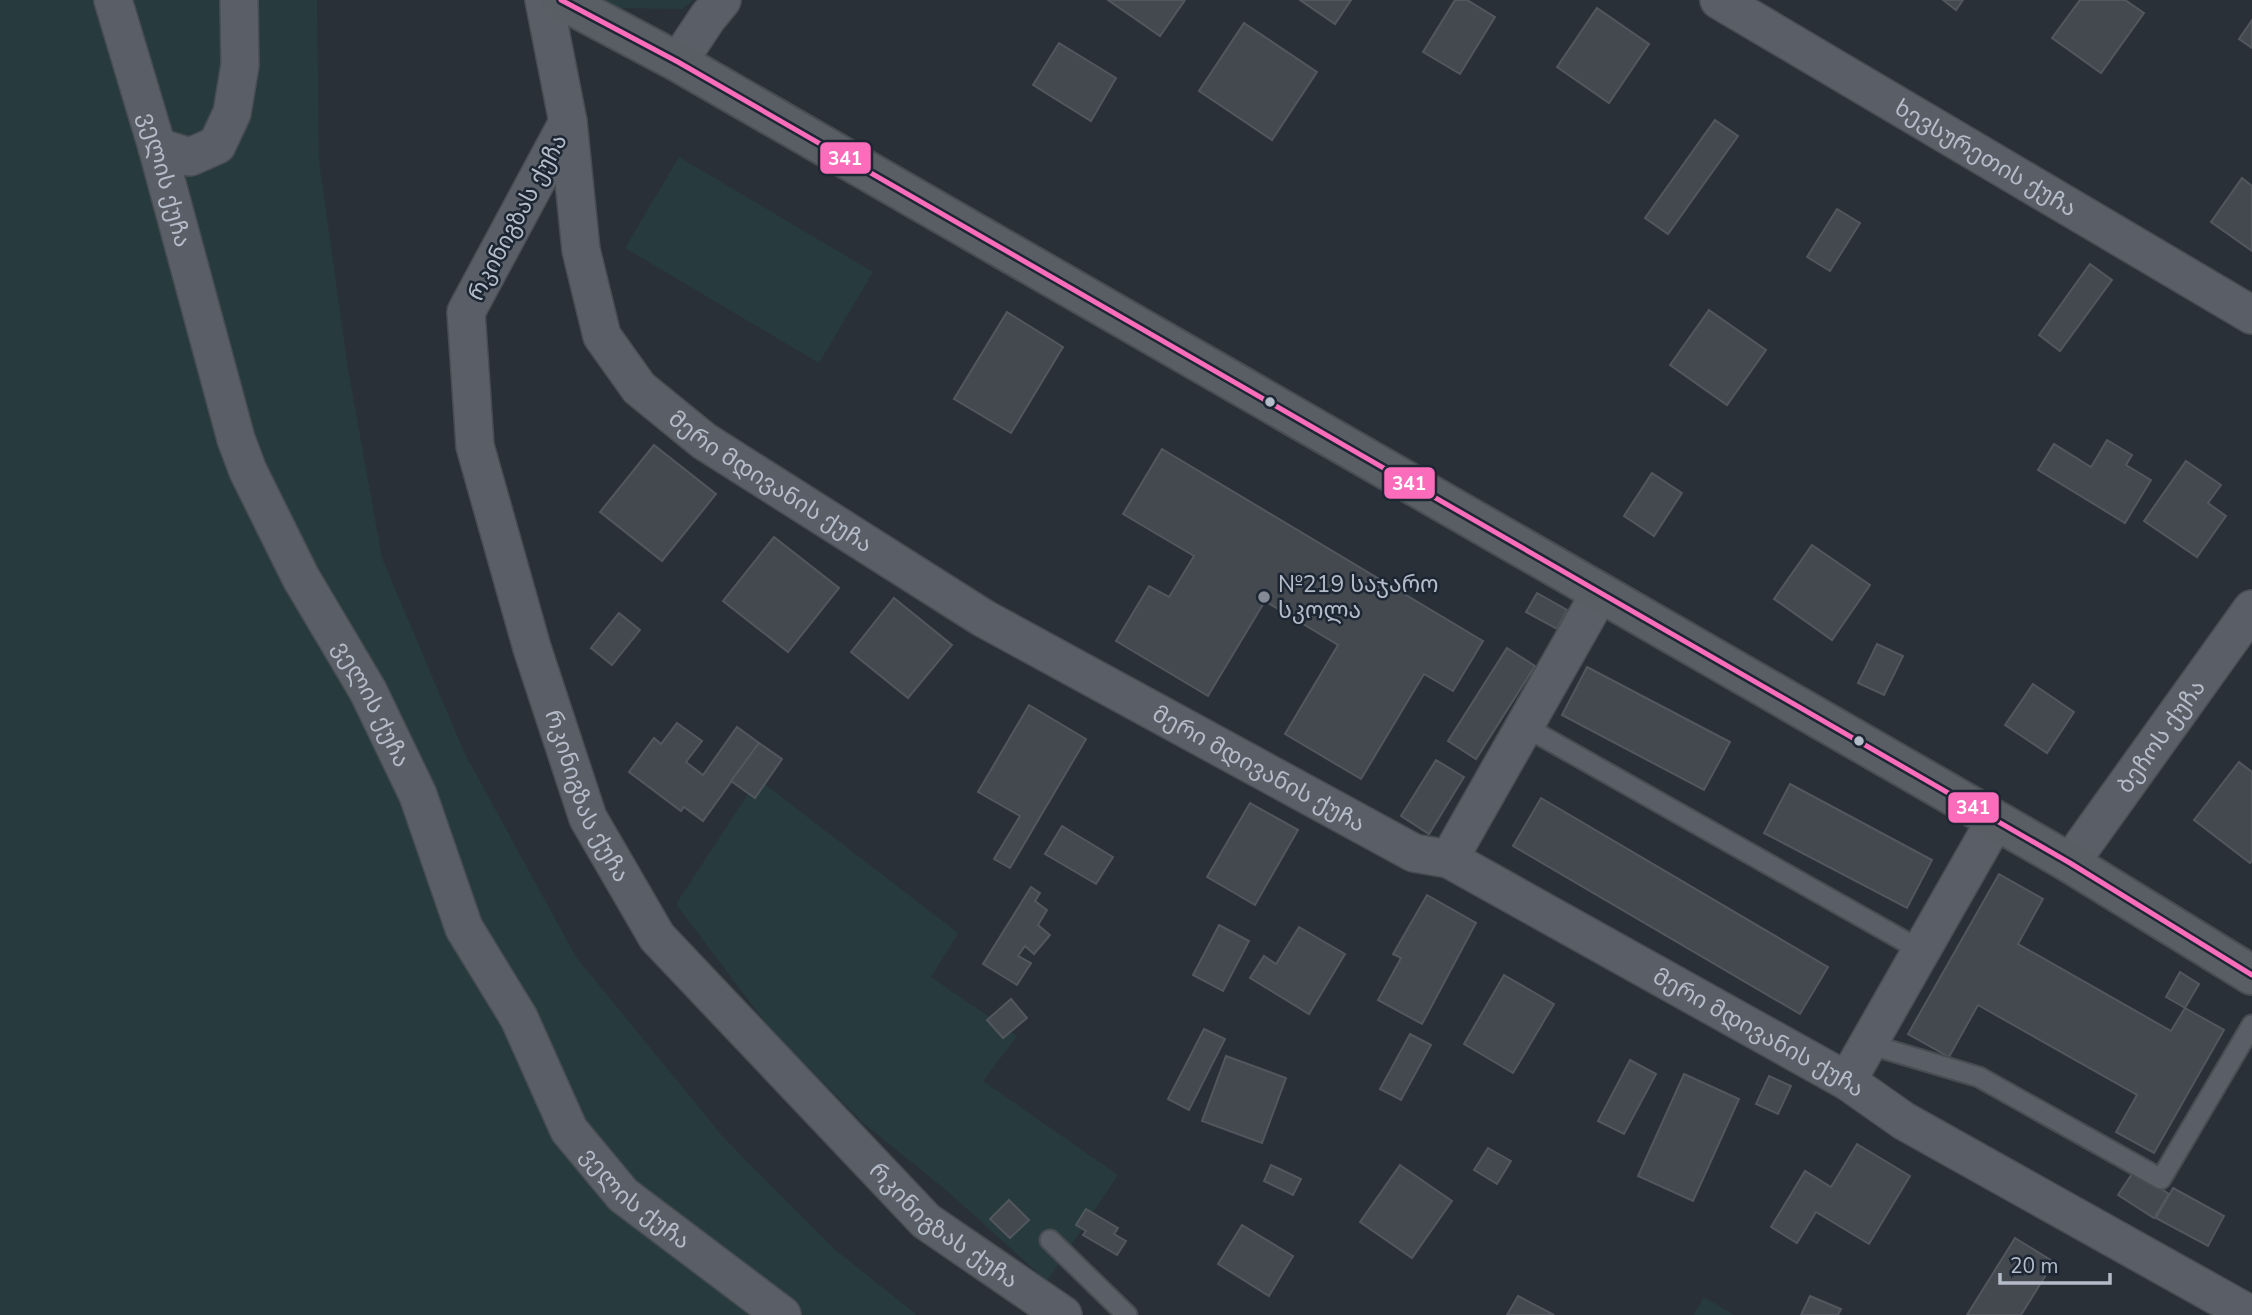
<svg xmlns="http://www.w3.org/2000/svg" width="2252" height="1315" viewBox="0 0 2252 1315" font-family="'Nunito Sans','Noto Sans Georgian',sans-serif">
<rect width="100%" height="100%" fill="#2a3038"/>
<g fill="#273a3e">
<polygon points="0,0 317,0 319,161 348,369 382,558 465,754 576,957 724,1138 833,1248 917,1315 0,1315"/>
<polygon points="599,0 694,0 682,9 614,8"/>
<polygon points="679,157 873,272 819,363 625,248"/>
<polygon points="758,779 958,933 931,977 1017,1036 983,1081 1118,1175 1047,1281 946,1190 863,1123 768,1026 676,904"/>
<polygon points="1704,1297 1734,1315 1694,1315"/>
</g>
<g fill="#444950" stroke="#52575f" stroke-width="2">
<polygon points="1108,0 1185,0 1160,36"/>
<polygon points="1300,0 1351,0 1335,24"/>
<polygon points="1455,0 1467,0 1495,17 1460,74 1423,52"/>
<polygon points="1943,0 1963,0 1956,10"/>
<polygon points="2080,0 2125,0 2144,13 2101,73 2052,38"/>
<polygon points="1597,8 1649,44 1609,103 1557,67"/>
<polygon points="2252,20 2252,48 2239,39"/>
<polygon points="1244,23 1317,72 1272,140 1199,91"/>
<polygon points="1059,43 1116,78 1091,121 1033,85"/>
<polygon points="1715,120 1738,136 1668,234 1645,218"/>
<polygon points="2242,178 2252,186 2252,251 2211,222"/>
<polygon points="1837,209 1860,223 1830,271 1807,257"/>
<polygon points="2090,264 2112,280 2060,351 2039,335"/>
<polygon points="1709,310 1766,350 1727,405 1670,365"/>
<polygon points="1007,312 1063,347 1011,433 954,399"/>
<polygon points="2107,440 2132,455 2126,465 2151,480 2125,523 2038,470 2054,444 2091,467"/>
<polygon points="654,445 716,494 662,561 600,512"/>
<polygon points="1162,449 1483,641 1453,691 1424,674 1361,779 1285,734 1338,645 1265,601 1208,696 1116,641 1149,586 1169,597 1194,556 1123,514"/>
<polygon points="2186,461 2221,485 2208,503 2226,516 2197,557 2144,521"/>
<polygon points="1652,473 1682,493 1654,536 1624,516"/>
<polygon points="774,537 839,588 788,652 723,601"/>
<polygon points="1812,545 1870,585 1832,640 1774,599"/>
<polygon points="1537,593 1567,610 1557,629 1526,612"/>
<polygon points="894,598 952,645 908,698 851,652"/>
<polygon points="619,613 640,630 612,665 591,648"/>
<polygon points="1877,644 1903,656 1884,695 1858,683"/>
<polygon points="1507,648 1535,666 1476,759 1448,741"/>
<polygon points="1587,667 1730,742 1704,790 1562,715"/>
<polygon points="2033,684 2074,712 2047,753 2005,725"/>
<polygon points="1029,705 1086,739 1010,868 994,859 1020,816 978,792"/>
<polygon points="677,723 702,741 686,762 703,775 737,727 759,743 703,821 684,807 681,811 629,772 654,738 661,744"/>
<polygon points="759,743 782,759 755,798 731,781"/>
<polygon points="1436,760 1464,777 1429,834 1401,816"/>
<polygon points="2239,762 2252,772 2252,860 2250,863 2194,820"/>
<polygon points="1790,784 1932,860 1907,908 1764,833"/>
<polygon points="1541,798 1828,967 1800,1014 1513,846"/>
<polygon points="1250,803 1298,830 1255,905 1207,877"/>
<polygon points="1062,826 1113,857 1096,884 1045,854"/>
<polygon points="1999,874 2043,899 2018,944 2171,1031 2185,1008 2224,1030 2154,1153 2116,1132 2137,1095 1978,1005 1949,1057 1908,1034"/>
<polygon points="1031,887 1040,893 1035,901 1047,910 1038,925 1050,935 1034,954 1025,946 1018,956 1031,963 1017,985 983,964"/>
<polygon points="1427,895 1476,923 1422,1024 1378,1000 1401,958 1393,954"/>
<polygon points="1219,925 1249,941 1223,991 1193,975"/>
<polygon points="1299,927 1345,954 1309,1014 1250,978 1264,956 1276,964"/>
<polygon points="2180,972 2199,984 2185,1008 2166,997"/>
<polygon points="1504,975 1554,1004 1513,1073 1464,1044"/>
<polygon points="1011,999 1027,1018 1003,1038 987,1020"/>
<polygon points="1204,1029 1225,1039 1189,1110 1168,1099"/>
<polygon points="1410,1034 1431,1045 1401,1100 1380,1089"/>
<polygon points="1226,1056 1286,1078 1262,1143 1202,1121"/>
<polygon points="1630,1060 1656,1074 1624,1134 1598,1121"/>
<polygon points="1684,1074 1739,1099 1693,1201 1638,1176"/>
<polygon points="1769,1076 1791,1086 1778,1114 1756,1104"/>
<polygon points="1857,1144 1910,1176 1869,1244 1816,1212 1797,1243 1771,1227 1805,1171 1831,1187"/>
<polygon points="1488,1148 1511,1161 1497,1184 1474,1170"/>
<polygon points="1271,1165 1301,1179 1293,1195 1264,1181"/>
<polygon points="1400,1165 1452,1201 1412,1258 1360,1222"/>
<polygon points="2134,1171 2169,1194 2154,1218 2118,1195"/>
<polygon points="2173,1188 2224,1216 2208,1246 2156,1218"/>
<polygon points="1009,1200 1029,1220 1010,1238 990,1219"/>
<polygon points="1086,1209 1118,1228 1114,1234 1126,1241 1117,1255 1083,1235 1086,1231 1076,1225"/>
<polygon points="1242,1225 1293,1256 1269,1296 1218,1264"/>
<polygon points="2015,1238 2054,1262 2021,1315 1967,1315"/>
<polygon points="1518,1296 1554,1315 1507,1315"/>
<polygon points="1810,1296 1841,1309 1838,1315 1801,1315"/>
</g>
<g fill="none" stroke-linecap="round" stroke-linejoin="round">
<defs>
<g id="lane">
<polyline points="1524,726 1922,951"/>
<polyline points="1868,1044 1979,1077 2161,1179 2252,1025"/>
<polyline points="1050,1240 1127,1315"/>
</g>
<g id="street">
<path id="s1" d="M113,0L157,147L236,439L248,471L301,578L368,691L418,795L464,928L519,1018L569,1130L623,1195L782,1315"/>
<path id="s2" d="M544,0L568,122L581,250L602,336L639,388L704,441L983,618L1414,853L1449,859L1847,1081L1904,1121L2251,1315"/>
<path id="s3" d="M1719,0L2252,315"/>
<polyline points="678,62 708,17 722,0"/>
<path id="s4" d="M568,122L466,312L475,446L532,648L588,818L657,937L926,1221L1063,1315"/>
<polyline points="157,147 190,157 217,145 232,113 240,65 239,0"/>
<polyline points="1449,859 1600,593"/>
<path id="s5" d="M2070,863L2252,609"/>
<polyline points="1847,1081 1995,821"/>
</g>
<polyline id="secondary" points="561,0 678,62 2070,863 2252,975"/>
</defs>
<use href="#lane" stroke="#484c53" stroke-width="23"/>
<use href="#street" stroke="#484c53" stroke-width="40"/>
<use href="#secondary" stroke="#484c53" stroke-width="42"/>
<use href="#lane" stroke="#5a5e66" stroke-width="19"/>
<use href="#street" stroke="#5a5e66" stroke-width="37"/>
<use href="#secondary" stroke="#595d64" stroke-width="38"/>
<defs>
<polyline id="bus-1" points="561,0 678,62 2070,863 2252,975"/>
</defs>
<use href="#bus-1" stroke="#1d2633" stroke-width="10"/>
<use href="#bus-1" stroke="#fb6dba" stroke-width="5"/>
</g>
<g fill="#b4bcc9" stroke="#1d2633" stroke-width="2.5">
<circle cx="1270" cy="402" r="6"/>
<circle cx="1859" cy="741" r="6"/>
</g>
<circle fill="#848b96" stroke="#1d2633" stroke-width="2.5" cx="1264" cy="597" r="7"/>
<g text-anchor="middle" stroke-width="5" stroke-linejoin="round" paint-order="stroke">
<g font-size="23" fill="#b4bcc9" stroke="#1d2633">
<text dy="8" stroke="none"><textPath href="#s3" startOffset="310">ხევსურეთის ქუჩა</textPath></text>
<text dy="8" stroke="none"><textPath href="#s1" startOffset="187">ველის ქუჩა</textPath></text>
<text transform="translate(517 217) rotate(-62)" y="8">რკინიგზას ქუჩა</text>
<text dy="8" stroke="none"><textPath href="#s2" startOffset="567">მერი მდივანის ქუჩა</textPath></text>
<text dy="8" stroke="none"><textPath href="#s1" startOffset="754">ველის ქუჩა</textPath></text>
<text dy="8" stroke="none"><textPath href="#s5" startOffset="156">ბეჩოს ქუჩა</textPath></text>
<text dy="8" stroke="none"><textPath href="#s2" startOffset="1134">მერი მდივანის ქუჩა</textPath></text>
<text dy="8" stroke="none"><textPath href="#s4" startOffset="718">რკინიგზას ქუჩა</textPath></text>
<text dy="8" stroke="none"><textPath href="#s2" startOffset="1701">მერი მდივანის ქუჩა</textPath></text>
<text dy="8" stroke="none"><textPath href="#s1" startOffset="1321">ველის ქუჩა</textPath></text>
<text dy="8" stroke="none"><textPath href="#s4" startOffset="1284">რკინიგზას ქუჩა</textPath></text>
</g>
<g font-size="23" fill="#b4bcc9" stroke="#1d2633" text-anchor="start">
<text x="1278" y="592">№219 საჯარო<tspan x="1278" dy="26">სკოლა</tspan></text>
</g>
</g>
<g stroke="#1d2633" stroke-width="2.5">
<rect x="819" y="141" width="53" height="34" rx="7" fill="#fb6dba"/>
<rect x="1383" y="466" width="53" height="34" rx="7" fill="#fb6dba"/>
<rect x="1947" y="791" width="53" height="33" rx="7" fill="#fb6dba"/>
</g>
<g font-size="19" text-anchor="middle" font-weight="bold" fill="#fff">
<text x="845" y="165">341</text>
<text x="1409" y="490">341</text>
<text x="1973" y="814">341</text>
</g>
<path d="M2000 1273v10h110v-10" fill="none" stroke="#b4bcc9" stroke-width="3.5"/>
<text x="2010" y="1273" font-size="21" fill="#b4bcc9" stroke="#1d2633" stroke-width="5" paint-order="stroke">20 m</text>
</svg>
